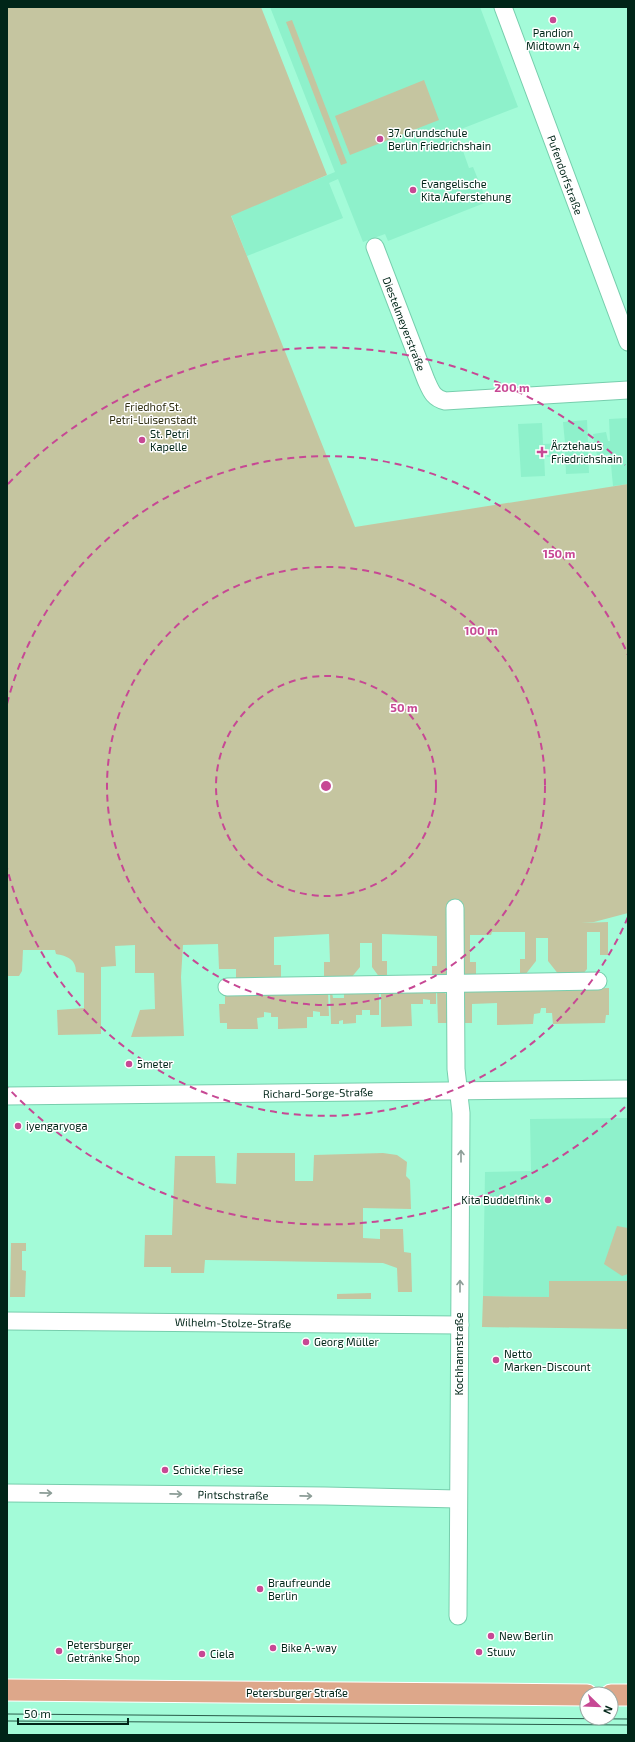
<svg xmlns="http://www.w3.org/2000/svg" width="635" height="1742" viewBox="0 0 635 1742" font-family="'Exo 2',sans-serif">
<rect width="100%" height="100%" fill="#a3fbd8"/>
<g fill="#8ef1cb">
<polygon points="270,7 480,7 518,107 456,131 469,168 473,167 487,202 388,241 385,234 363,242 338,179 329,183 343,218 247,256 231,215 335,172"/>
<polygon points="628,418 628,484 613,486 610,454 597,456 596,450 588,449 589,473 566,474 565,452 557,455 552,454 552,457 547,457 547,454 544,453 545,476 521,477 518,424 542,423 543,444 565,443 563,422 587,420 588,442 594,442 593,434 606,432 608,441 610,441 609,419"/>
<polygon points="628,1118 628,1281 549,1281 549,1297 483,1296 485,1172 531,1171 530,1119"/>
</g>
<g fill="#c5c5a0">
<path d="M7,7H261L327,175L231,216L355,527L628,484V913L594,922L581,923L608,922V955H600V932H587V969L582,975H559L548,961V938H536V961L525,975H520V959H525V932H492L491,935H470V962H476V976H463L460,908H446L447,977H432V966H437V936L382,934V961H387V978H380L372,967V943H360V967L351,978L324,979V962H330L329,934L274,937V965H281V979L236,980V969H219L218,944L183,945L181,977L184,1036L131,1037L140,1010L155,1009L154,973H135V945L115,946L116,966L101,967V1034L58,1035L57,1010L84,1008V973L76,972C76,959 67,956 56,954L55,950H23L22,971L19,976H7Z"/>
<polygon points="292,20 347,163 341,165 286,22"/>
<polygon points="424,80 439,120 350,155 335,116"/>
<polygon points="609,988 609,1015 606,1015 605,1023 553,1024 552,1013 546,1013 546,1008 541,1008 540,1013 534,1014 533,1024 497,1025 497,1003 472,1004 472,1023 461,1023 463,991 466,990"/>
<polygon points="436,990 436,1004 430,1004 430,1000 423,999 423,1004 411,1004 412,1026 381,1027 381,991"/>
<polygon points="437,990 444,991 447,996 448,1023 438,1023"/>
<polygon points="379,991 379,1015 370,1015 370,1010 362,1010 362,1015 356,1015 356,1023 343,1024 343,1020 339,1021 339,1024 331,1024 330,992 332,992 333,998 344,998 344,992"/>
<polygon points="328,992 329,1016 320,1016 320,1012 313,1011 313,1017 307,1017 307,1028 278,1029 278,1017 271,1017 271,1013 264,1012 264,1017 257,1018 258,1029 227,1029 227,1023 220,1023 219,1004 225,1004 225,994"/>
<polygon points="237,1153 295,1153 295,1181 313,1181 314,1155 383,1153 397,1155 407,1162 406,1176 410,1180 411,1209 363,1208 363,1238 380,1239 380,1229 403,1229 404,1252 411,1253 412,1292 398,1292 397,1268 383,1263 205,1260 204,1273 171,1273 171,1267 144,1267 145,1235 172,1235 175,1156 215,1156 216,1183 236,1184"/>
<polygon points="617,1226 628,1228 628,1274 622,1276 604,1264"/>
<polygon points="11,1243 26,1243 26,1251 22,1251 22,1270 26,1271 25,1297 10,1297"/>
<polygon points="549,1281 628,1281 628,1329 482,1327 483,1296 549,1297"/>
<polygon points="371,1293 371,1299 337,1299 337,1294"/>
</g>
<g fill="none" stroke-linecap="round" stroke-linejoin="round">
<defs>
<g id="minor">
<polyline points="503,7 628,342"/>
<path d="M375,247L426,380C431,391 433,398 445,401L628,390"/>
<polyline points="455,908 456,1069 461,1113 458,1616"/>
<polyline points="227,987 598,981"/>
<polyline points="7,1096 628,1089"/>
<polyline points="7,1321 460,1325"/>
<polyline points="7,1493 325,1496 458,1499"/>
</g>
<g id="major">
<polyline points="7,1690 587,1695"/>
<polyline points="611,1695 628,1695"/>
</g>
</defs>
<use href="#minor" stroke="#77cead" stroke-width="19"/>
<use href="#major" stroke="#fff" stroke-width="23"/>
<use href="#minor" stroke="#fff" stroke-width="17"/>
<use href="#major" stroke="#dda78a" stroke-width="21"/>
<g stroke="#295b49" stroke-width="1">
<polyline points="7,1714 628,1719"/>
<polyline points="7,1721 628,1725"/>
</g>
</g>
<defs><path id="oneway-shaft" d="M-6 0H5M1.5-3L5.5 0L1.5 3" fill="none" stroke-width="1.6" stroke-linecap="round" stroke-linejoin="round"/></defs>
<g stroke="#8c9d97">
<use href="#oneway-shaft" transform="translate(461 1156) rotate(-90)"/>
<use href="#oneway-shaft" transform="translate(460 1286) rotate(-90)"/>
<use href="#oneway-shaft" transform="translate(46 1493) rotate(1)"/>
<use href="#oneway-shaft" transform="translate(176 1494) rotate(1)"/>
<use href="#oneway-shaft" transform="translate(306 1496) rotate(1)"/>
</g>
<g fill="none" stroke="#c74894" stroke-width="2" stroke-dasharray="7 5">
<circle cx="326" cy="786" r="110"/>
<circle cx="326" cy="786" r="219"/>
<path d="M628 917A329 329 0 0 1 7 868M7 704A329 329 0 0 1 628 655"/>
<path d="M625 1107A439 439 0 0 1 8 1088M8 484A439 439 0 0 1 625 465"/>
</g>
<g fill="#c74894" stroke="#fff" stroke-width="1.5">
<circle cx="553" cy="20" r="4"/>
<circle cx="380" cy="139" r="4"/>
<circle cx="413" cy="190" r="4"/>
<circle cx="142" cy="440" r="4"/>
<path d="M540 446h4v4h4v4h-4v4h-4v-4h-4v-4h4z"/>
<circle cx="129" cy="1064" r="4"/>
<circle cx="18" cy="1126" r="4"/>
<circle cx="548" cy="1200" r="4"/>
<circle cx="306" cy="1342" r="4"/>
<circle cx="496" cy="1360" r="4"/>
<circle cx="165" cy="1470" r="4"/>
<circle cx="260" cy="1589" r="4"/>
<circle cx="491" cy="1636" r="4"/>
<circle cx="273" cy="1648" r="4"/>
<circle cx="59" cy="1651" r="4"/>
<circle cx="479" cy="1652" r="4"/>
<circle cx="202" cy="1654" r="4"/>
</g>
<g text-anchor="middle" stroke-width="3" stroke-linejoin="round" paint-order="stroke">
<g font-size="11" fill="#002518" stroke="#fff" text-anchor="start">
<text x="553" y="37" text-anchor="middle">Pandion<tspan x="553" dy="13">Midtown 4</tspan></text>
<text x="388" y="137">37. Grundschule<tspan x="388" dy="13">Berlin Friedrichshain</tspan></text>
<text x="421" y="188">Evangelische<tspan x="421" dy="13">Kita Auferstehung</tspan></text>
<text x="150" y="438">St. Petri<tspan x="150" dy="13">Kapelle</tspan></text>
<text x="551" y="450">Ärztehaus<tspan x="551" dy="13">Friedrichshain</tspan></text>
<text x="137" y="1068">5meter</text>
<text x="26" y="1130">iyengaryoga</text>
<text x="540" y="1204" text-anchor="end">Kita Buddelflink</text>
<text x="314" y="1346">Georg Müller</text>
<text x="504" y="1358">Netto<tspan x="504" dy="13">Marken-Discount</tspan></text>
<text x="173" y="1474">Schicke Friese</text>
<text x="268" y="1587">Braufreunde<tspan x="268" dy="13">Berlin</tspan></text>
<text x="499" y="1640">New Berlin</text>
<text x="67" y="1649">Petersburger<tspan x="67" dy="13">Getränke Shop</tspan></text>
<text x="281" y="1652">Bike A-way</text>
<text x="487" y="1656">Stuuv</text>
<text x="210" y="1658">Ciela</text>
</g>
<g font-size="11" fill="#002518" stroke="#fff">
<text transform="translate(565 175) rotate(70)" y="4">Pufendorfstraße</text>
<text transform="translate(404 324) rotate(69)" y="4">Diestelmeyerstraße</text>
<text transform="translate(318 1093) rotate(-1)" y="4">Richard-Sorge-Straße</text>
<text transform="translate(233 1323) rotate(1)" y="4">Wilhelm-Stolze-Straße</text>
<text transform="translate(459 1354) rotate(-90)" y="4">Kochhannstraße</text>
<text transform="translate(233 1495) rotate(1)" y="4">Pintschstraße</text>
<text x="297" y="1697">Petersburger Straße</text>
</g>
<g font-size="11" fill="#2e2d11" stroke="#fff">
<text x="153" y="411">Friedhof St.<tspan x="153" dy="13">Petri-Luisenstadt</tspan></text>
</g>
</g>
<circle cx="326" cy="786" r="6" fill="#c74894" stroke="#fff" stroke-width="2"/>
<g font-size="12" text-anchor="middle" font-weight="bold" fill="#c74894" stroke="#fff" stroke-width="3" stroke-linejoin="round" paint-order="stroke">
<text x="512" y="392">200 m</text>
<text x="559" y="558">150 m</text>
<text x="481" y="635">100 m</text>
<text x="404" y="712">50 m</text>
</g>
<rect width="635" height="1742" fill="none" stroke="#002518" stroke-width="16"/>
<g transform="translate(599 1706) rotate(113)"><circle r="19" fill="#ffffff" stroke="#99a8a3"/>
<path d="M0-3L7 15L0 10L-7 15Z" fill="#c74894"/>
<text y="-6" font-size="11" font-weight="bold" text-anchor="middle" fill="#002518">N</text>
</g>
<path d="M18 1718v6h110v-6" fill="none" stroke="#002518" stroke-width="2"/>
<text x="24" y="1718" font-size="12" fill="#002518" stroke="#ffffff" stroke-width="3" paint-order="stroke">50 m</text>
</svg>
